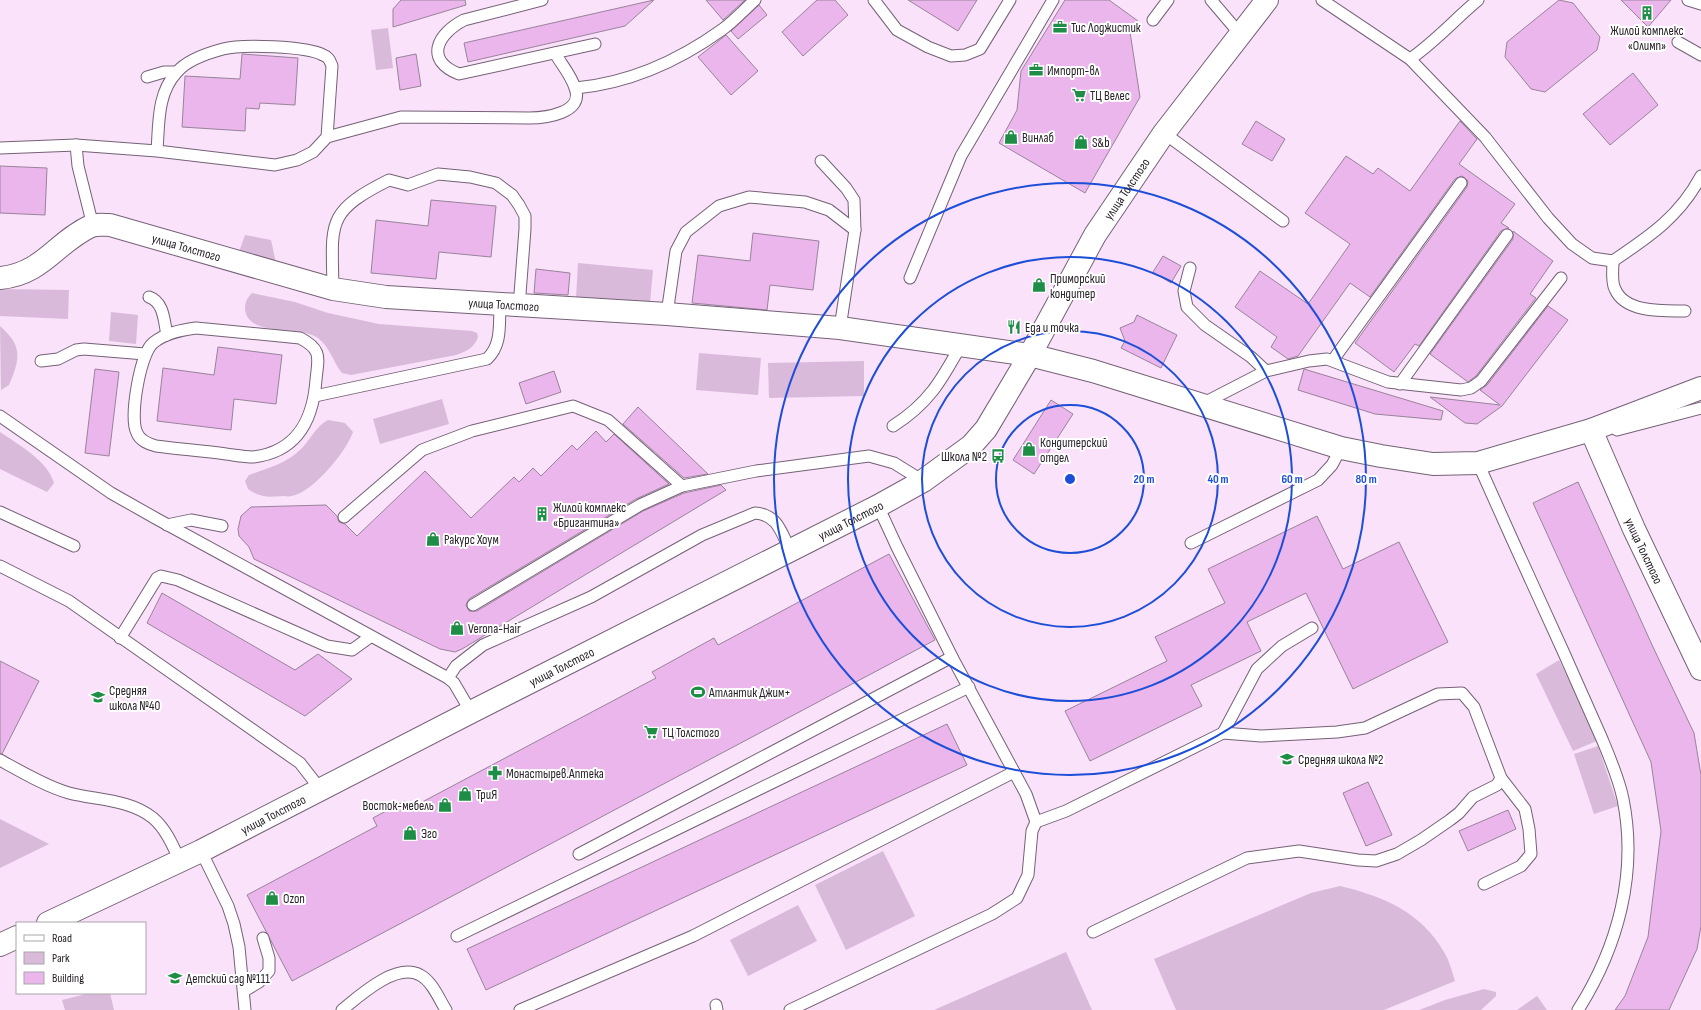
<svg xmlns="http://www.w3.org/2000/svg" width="1701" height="1010" viewBox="0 0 1701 1010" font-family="'Sofia Sans Condensed',sans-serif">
<rect width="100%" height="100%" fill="#f9e2fa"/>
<g fill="#dabadb">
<polygon points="388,28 393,68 376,70 371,30"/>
<polygon points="245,235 271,240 276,263 239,252"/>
<polygon points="578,263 653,270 650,303 576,298"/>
<polygon points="0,289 69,290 68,319 0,316"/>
<path d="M252,293L295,302L328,313L379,324L472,331L477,333L478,337C475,347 466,352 456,355L351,375L342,373C333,362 330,347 318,338C299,325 248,338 245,309C245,302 247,298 252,293Z"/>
<polygon points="111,312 138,315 136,344 109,341"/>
<path d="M0,326C23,346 20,359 9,385L1,390Z"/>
<polygon points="699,353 761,358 758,395 696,390"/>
<polygon points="864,361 864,396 769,398 768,363"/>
<polygon points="442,399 449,424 380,444 373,419"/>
<path d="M328,420L345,423L353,432C346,452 313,492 292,496C289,497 286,496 283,496C269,497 260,498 248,489L245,481L249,475C268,468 286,464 301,449C311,439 316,426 328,420Z"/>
<path d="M0,432C19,445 47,460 54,483L47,492L0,469Z"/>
<polygon points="1559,660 1599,740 1573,751 1536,674"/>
<polygon points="1598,746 1618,806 1594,814 1574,754"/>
<polygon points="0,819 49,844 0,868"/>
<polygon points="883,851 915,916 846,950 815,885"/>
<path d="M1340,886C1383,896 1421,912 1444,952C1449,960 1452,971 1455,981L1384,1010H1176L1154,959L1311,893Z"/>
<polygon points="798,905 817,941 748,976 730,940"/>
<polygon points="1066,952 1092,1010 934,1010"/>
<polygon points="1484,989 1496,992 1496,996 1481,1010 1419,1010 1445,1000"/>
<polygon points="90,993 110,993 114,1010 65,1010 62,1000"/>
<polygon points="1537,996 1547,1010 1517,1010"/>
</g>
<g fill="#eab6ec" stroke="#99839a">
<polygon points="401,0 465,0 466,5 393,27 393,9"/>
<polygon points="654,0 625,26 468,62 464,43"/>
<polygon points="706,0 745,0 723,20"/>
<polygon points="817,0 835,0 848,15 803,56 782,32"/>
<polygon points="908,0 977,0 958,31"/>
<polygon points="1065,0 1109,0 1138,21 1130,32 1140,97 1085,193 999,143 1017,110 1021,71"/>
<polygon points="1559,0 1573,3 1600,37 1597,50 1545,92 1531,89 1505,57 1507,42"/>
<polygon points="1621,0 1671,0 1648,27"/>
<polygon points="759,5 767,15 738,39 731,31"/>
<polygon points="726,35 758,71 731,95 698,57"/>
<polygon points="242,54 298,58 295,105 260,103 259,109 246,108 245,131 182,127 185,76 240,79"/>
<polygon points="416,54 421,86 400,90 396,58"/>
<polygon points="1633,73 1658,105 1610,145 1583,114"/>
<polygon points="1256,121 1285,139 1272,161 1242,144"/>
<polygon points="1460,121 1477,139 1459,164 1515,204 1501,223 1509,228 1501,231 1419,346 1415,344 1394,372 1355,343 1467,187 1468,181 1462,176 1455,179 1370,297 1350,283 1298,356 1288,359 1271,347 1277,337 1235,307 1260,271 1308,304 1350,244 1305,213 1346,156 1373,174 1378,168 1410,191"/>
<polygon points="0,166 47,168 45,215 0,213"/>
<polygon points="431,200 496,206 491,257 439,252 436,279 371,273 376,220 428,226"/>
<polygon points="1513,231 1553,261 1530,294 1536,298 1476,376 1468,382 1430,354 1513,239"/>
<polygon points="753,233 819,241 813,290 770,285 767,310 692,303 698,255 750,261"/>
<polygon points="1163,256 1181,266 1171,283 1153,272"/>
<polygon points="536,269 570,273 568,295 534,293"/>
<polygon points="1548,306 1568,320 1502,406 1477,424 1465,423 1430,397 1500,405 1480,390 1487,385"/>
<polygon points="1137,315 1177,335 1161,368 1121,348 1125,341 1120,328 1134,322"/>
<polygon points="218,347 282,355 276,404 234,399 231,430 157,421 163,368 214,375"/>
<polygon points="95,369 119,372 109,456 85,453"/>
<polygon points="1304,369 1443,411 1441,420 1375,414 1298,390"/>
<polygon points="554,371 561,392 526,404 519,383"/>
<polygon points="1051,400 1073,414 1034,474 1013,460"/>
<polygon points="638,407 708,474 684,478 623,424"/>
<polygon points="596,431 606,442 614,434 669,484 636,499 469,599 466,605 469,611 477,611 643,511 684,493 721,485 726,490 462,649 455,652 440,649 254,559 249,547 239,536 238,529 241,516 251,507 326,505 337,516 339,522 345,524 357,536 425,471 471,518 514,477 519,482 533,468 541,476 572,445 577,450"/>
<polygon points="1578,482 1653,647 1694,733 1701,775 1701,926 1697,949 1669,1010 1615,1010 1625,996 1648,937 1661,831 1651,762 1533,503"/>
<polygon points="1317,516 1343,569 1399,542 1448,642 1353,689 1306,593 1247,622 1261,651 1191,685 1202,706 1090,761 1065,711 1167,661 1155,637 1225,603 1208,569"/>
<polygon points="889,554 935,640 292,981 247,895 377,826 373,818 405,801 409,809 656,678 652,672 714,638 718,645"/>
<polygon points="162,593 295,670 318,654 352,679 305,716 147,623"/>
<polygon points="0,661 39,681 2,754 0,753"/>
<polygon points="947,724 967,765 486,990 467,949"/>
<polygon points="1368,782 1392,835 1366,846 1343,793"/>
<polygon points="1508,810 1516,829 1468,851 1459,831"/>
</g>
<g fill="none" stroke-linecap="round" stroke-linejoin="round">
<defs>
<g id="lane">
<path d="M542,0L464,20C437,34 424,60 459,74L595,44"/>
<polyline points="874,0 897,30 928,47 951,56 965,55 980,49 1010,0"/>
<polyline points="1211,0 1240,34"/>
<path d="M1322,0L1410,59L1485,137L1548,218L1572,244L1592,258L1613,261C1650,236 1679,217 1701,176"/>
<polyline points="1688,0 1701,4"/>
<polyline points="1153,20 1168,0"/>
<polyline points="1678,42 1701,55"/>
<path d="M1410,59C1435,42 1455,19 1478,0"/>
<polyline points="147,77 164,72 176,72"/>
<path d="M576,88C629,83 680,60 723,29C734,21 744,10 755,0"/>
<polyline points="1164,133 1283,221"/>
<path d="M327,137L401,117L529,118C545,118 585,113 575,88C571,75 561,64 555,53"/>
<polyline points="76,145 78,166 93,226"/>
<path d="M0,148L76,145L157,151C159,124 157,93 177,72C187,60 208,53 223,49C241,44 307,46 323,55C329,57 330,61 332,66L327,137L313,152L297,160L275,165L157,151"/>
<polyline points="821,161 846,188 854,200 855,230"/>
<path d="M1613,261C1613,269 1611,282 1615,289C1625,313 1663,311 1685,311"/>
<polyline points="1190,268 1184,291 1187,307 1205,325 1251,357 1266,371"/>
<polyline points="910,278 961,156 1053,0"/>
<path d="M333,289C332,223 325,212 389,180L408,185L438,174L470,177L496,183L512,195L519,205L525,216V229L519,307"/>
<path d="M149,297C164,302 164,321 167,335"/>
<polyline points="667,314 676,251 686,232 719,206 749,197 805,202 829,210 855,230 840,328"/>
<path d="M196,328L300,338C323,350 318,358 316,380C313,420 297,452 253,457C245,457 234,455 226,454C203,451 180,449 156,446C149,444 140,441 137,433C129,418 140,354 153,343C165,333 181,330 196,328Z"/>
<polyline points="1333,360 1461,183"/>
<polyline points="41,361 58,359 76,350 84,349 145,354"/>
<polyline points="1400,384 1507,235"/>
<path d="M315,396L487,359C502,345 499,325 500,306"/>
<polyline points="1202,404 1266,371 1309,361 1327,359 1388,382 1461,390 1471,388 1481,381 1561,278"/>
<polyline points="0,416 111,493 157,519 448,678 454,683 471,712"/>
<path d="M893,426C929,403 941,381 961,345"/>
<polyline points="1617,430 1701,408"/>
<path d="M1478,463C1506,526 1534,588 1563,651C1576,680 1589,710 1602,739C1610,758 1619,779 1623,799C1638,873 1618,947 1578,1010"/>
<polyline points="0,512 74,546"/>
<polyline points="344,517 422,450 472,431 573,406 608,420 682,486"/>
<polyline points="167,525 191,520 222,526"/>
<polyline points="1191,543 1318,480 1332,465 1341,448"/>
<polyline points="0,566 69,601 300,763 321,790"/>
<polyline points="473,605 640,505 682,486 756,471 869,456 894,463 923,481"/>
<polyline points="120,638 157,578 161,576 178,580 327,646 352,650 370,637"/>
<path d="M448,678L456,666L483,645L591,597L702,535L755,513C778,515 781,532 790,550"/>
<polyline points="1223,733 1257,669 1282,646 1312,628"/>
<path d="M0,760C20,771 47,787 69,793C95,800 130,799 153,818C166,829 173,846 180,861"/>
<polyline points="1036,822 1066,811 1223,733 1261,736 1337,732 1365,728 1438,694 1462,693 1474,707 1501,778 1497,785 1473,797 1459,813 1450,820 1421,840 1397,854 1376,861 1358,860 1299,851 1247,858 1093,932"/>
<polyline points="201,851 228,906 234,924 239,947 245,1010"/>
<polyline points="579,854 952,657"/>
<polyline points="1484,884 1521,866 1531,854 1529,829 1525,809 1501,778"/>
<polyline points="457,936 969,687"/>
<polyline points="244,991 259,982 269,971 269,958 263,938"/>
<polyline points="716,1005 717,1010"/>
<path d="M342,1010C359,996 396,962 420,975C432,981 439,999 446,1010"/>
<polyline points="520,1010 693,936 1014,772"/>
<polyline points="790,1010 992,914 1017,898 1028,875 1032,831 1036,822 1026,794 952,657 897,547 878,506"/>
</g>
<g id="street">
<path id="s1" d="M0,278C43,274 56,242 91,226C96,224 104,225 110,225L333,289L386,297L667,314L840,328L1030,355"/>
<path id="s2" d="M1591,430L1634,529L1701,669"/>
</g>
<g id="secondary">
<polyline points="1030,355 1093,371 1341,448 1381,456 1433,464 1478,463 1591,430 1701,388"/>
<path id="s3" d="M48,923L201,851L471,712L878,506L923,481L971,446L986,429L1030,355L1095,235L1164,133L1267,0"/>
<polyline points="0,945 17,937"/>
</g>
</defs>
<use href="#lane" stroke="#756176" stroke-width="13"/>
<use href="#street" stroke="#756176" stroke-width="24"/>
<use href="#secondary" stroke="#756176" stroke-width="24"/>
<use href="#lane" stroke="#fff" stroke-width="11"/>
<use href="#street" stroke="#fff" stroke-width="22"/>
<use href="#secondary" stroke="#fff" stroke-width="22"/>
</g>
<g fill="none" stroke="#1d4ed8" stroke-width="2">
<circle cx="1070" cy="479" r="74"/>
<circle cx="1070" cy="479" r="148"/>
<circle cx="1070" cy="479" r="222"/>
<circle cx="1070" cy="479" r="296"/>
</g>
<defs>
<symbol id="building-bare" viewBox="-9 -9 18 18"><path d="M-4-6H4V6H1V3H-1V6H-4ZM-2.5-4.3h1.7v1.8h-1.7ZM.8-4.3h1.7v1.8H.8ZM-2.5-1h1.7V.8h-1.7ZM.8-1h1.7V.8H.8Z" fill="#1e8d46" stroke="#fff" stroke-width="2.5" paint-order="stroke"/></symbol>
<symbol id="office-bare" viewBox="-9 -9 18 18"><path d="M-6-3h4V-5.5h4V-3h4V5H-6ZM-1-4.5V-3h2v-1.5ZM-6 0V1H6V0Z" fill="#1e8d46" stroke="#fff" stroke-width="2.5" paint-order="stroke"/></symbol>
<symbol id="supermarket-bare" viewBox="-9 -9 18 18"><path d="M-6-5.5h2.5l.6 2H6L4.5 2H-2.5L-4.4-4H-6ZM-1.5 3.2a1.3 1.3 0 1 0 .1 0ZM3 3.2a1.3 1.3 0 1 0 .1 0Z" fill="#1e8d46" stroke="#fff" stroke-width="2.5" paint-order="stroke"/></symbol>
<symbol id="shop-bare" viewBox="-9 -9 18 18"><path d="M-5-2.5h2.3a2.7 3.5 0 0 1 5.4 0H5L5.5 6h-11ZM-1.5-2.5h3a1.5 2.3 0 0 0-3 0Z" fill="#1e8d46" stroke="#fff" stroke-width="2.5" paint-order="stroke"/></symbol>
<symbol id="restaurant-bare" viewBox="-9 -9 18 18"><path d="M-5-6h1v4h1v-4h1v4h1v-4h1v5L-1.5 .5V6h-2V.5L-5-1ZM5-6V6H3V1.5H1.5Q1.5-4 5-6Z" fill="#1e8d46" stroke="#fff" stroke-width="2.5" paint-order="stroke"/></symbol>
<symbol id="bus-bare" viewBox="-9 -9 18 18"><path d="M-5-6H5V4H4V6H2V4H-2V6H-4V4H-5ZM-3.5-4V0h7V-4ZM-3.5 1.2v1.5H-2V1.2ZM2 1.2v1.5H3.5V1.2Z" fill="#1e8d46" stroke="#fff" stroke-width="2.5" paint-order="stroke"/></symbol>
<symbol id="stadium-bare" viewBox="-9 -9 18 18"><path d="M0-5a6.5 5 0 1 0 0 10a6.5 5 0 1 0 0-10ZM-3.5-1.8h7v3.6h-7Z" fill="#1e8d46" stroke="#fff" stroke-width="2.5" paint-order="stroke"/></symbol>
<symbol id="school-bare" viewBox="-9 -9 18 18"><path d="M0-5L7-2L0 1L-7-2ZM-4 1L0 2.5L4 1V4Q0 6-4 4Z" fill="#1e8d46" stroke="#fff" stroke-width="2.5" paint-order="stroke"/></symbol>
<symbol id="pharmacy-bare" viewBox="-9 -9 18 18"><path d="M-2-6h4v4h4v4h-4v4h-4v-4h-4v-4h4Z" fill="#1e8d46" stroke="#fff" stroke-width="2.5" paint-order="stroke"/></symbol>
</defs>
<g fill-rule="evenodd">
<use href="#building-bare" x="1637" y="3" width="20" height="20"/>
<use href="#office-bare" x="1050" y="17" width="20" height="20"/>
<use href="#office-bare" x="1026" y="60" width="20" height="20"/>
<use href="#supermarket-bare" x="1069" y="85" width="20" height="20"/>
<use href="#shop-bare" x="1001" y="127" width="20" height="20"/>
<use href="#shop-bare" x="1071" y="132" width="20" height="20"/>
<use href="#shop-bare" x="1029" y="275" width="20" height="20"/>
<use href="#restaurant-bare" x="1004" y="317" width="20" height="20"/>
<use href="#shop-bare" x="1019" y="439" width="20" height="20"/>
<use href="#bus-bare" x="988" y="446" width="20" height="20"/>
<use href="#building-bare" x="532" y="504" width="20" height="20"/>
<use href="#shop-bare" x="423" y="529" width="20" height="20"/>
<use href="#shop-bare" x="447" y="618" width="20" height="20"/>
<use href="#stadium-bare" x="688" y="682" width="20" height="20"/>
<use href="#school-bare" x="88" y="687" width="20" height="20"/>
<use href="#supermarket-bare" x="641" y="722" width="20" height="20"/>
<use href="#school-bare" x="1277" y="749" width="20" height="20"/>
<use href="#pharmacy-bare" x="485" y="763" width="20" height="20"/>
<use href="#shop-bare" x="455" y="784" width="20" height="20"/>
<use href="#shop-bare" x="435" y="795" width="20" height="20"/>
<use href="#shop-bare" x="400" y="823" width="20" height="20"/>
<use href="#shop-bare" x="262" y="888" width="20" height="20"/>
<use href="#school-bare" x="165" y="968" width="20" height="20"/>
</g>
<g text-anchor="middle" stroke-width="4" stroke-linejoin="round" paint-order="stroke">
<g font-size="13" fill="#292129" stroke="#fff" text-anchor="start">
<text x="1071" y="32">Тис Лоджистик</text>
<text x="1647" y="35" text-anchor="middle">Жилой комплекс<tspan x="1647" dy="15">«Олимп»</tspan></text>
<text x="1047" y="75">Импорт-вл</text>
<text x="1090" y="100">ТЦ Велес</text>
<text x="1022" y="142">Винлаб</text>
<text x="1092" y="147">S&amp;b</text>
<text x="1050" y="283">Приморский<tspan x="1050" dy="15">кондитер</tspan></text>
<text x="1025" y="332">Еда и точка</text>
<text x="1040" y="447">Кондитерский<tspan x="1040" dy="15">отдел</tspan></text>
<text x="987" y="461" text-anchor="end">Школа №2</text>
<text x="553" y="512">Жилой комплекс<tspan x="553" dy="15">«Бригантина»</tspan></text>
<text x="444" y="544">Ракурс Хоум</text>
<text x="468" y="633">Verona-Hair</text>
<text x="109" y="695">Средняя<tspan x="109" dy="15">школа №40</tspan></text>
<text x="709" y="697">Атлантик Джим+</text>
<text x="662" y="737">ТЦ Толстого</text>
<text x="1298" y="764">Средняя школа №2</text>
<text x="506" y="778">Монастырев.Аптека</text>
<text x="476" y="799">ТриЯ</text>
<text x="434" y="810" text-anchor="end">Восток-мебель</text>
<text x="421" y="838">Эго</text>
<text x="283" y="903">Ozon</text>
<text x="186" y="983">Детский сад №111</text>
</g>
<g font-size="13" fill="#292129" stroke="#fff">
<text dy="5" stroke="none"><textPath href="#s3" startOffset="1341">улица Толстого</textPath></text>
<text dy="5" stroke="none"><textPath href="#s1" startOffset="205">улица Толстого</textPath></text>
<text dy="5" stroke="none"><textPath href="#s1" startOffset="529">улица Толстого</textPath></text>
<text dy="5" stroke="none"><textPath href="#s3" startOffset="898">улица Толстого</textPath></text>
<text dy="5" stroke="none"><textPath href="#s2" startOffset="132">улица Толстого</textPath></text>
<text dy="5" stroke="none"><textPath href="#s3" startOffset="574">улица Толстого</textPath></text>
<text dy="5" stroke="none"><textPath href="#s3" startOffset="250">улица Толстого</textPath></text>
</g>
</g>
<circle cx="1070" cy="479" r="6" fill="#1d4ed8" stroke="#fff" stroke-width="2"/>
<g font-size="12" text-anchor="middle" font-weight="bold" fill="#1d4ed8" stroke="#fff" stroke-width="4" stroke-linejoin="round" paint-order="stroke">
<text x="1144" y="483">20 m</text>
<text x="1218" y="483">40 m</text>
<text x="1292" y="483">60 m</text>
<text x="1366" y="483">80 m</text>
</g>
<rect x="16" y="922" width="130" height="72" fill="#ffffff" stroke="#a9a6a9"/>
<rect x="24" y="935" width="20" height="6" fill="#ffffff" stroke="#a9a6a9"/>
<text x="52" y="942" font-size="12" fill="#292129">Road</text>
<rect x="24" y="952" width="20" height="12" fill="#dabadb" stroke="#a9a6a9"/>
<text x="52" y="962" font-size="12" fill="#292129">Park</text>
<rect x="24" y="972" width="20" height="12" fill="#eab6ec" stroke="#a9a6a9"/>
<text x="52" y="982" font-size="12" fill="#292129">Building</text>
</svg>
